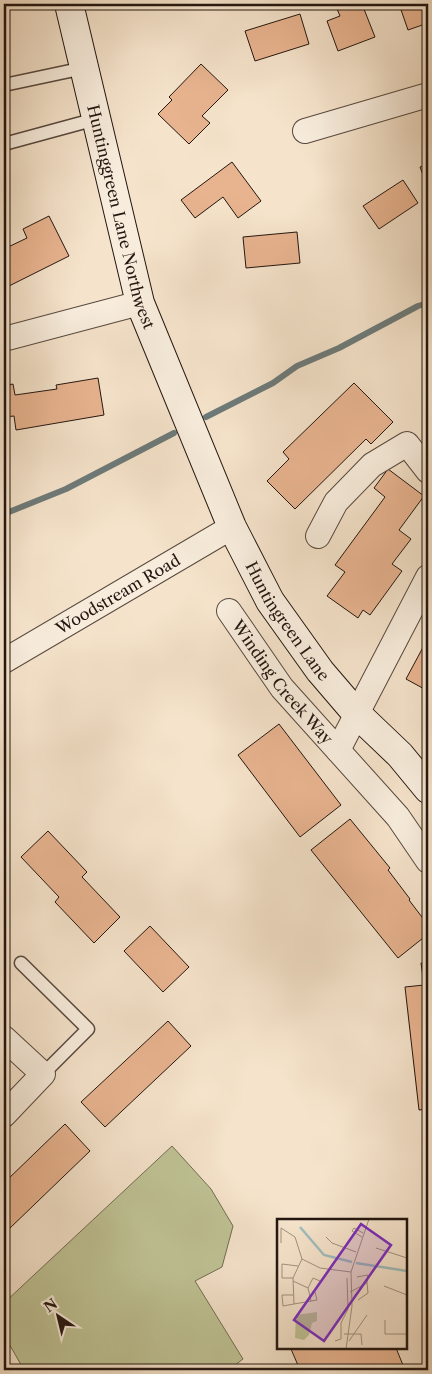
<svg xmlns="http://www.w3.org/2000/svg" width="432" height="1374" viewBox="0 0 432 1374" font-family="'Libre Caslon Text',serif">
<rect width="100%" height="100%" fill="#f5e3cb"/>
<filter id="stains"><feTurbulence type="fractalNoise" baseFrequency=".004" numOctaves="4"/><feColorMatrix values="0 0 0 0 .2 0 0 0 0 .09 0 0 0 0 .02 0 0 0 .5 -.17"/></filter>
<radialGradient id="worn" r=".72"><stop offset=".6" stop-color="#630" stop-opacity="0"/><stop offset="1" stop-color="#630" stop-opacity=".3"/></radialGradient>
<polygon fill="#bfc395" stroke="#716c52" points="172,1146 211,1189 233,1226 222,1267 195,1281 243,1359 230,1369 230,1370 24,1370 4,1335 4,1303"/>
<g fill="none" stroke-linecap="round" stroke-linejoin="round">
<g stroke="#6d7a79" stroke-width="6">
<polyline points="206,417 273,383 297,366 339,348 418,306 428,303"/>
<polyline points="4,514 66,489 174,433"/>
</g>
</g>
<g fill="#e8b490" stroke="#231610">
<polygon points="335,4 362,4 375,37 338,51 327,21 340,16"/>
<polygon points="399,4 428,4 428,23 408,30"/>
<polygon points="300,14 309,44 255,61 245,31"/>
<polygon points="201,64 228,90 202,116 210,123 189,144 158,114 172,100 169,97"/>
<polygon points="232,162 261,201 238,218 223,197 195,218 181,200"/>
<polygon points="428,164 428,188 420,167"/>
<polygon points="403,180 418,203 379,229 363,206"/>
<polygon points="49,216 69,256 7,287 4,280 4,249 27,238 23,229"/>
<polygon points="297,232 300,263 246,268 243,237"/>
<polygon points="98,378 104,415 16,430 14,416 4,417 4,386 13,384 15,395 57,389 56,385"/>
<polygon points="354,383 393,422 371,444 366,439 295,509 267,481 289,459 283,452"/>
<polygon points="388,469 424,496 399,530 411,539 392,564 402,571 370,615 363,610 358,618 327,596 345,572 335,565 385,497 374,488"/>
<polygon points="428,638 428,691 406,679"/>
<polygon points="279,724 341,805 300,837 238,755"/>
<polygon points="350,819 390,868 388,870 410,899 409,900 428,925 428,934 398,958 311,850"/>
<polygon points="48,831 87,872 82,877 120,917 94,943 55,902 59,897 21,857"/>
<polygon points="150,926 189,967 163,992 124,951"/>
<polygon points="428,962 428,1109 419,1110 405,987 424,985 421,963"/>
<polygon points="168,1021 191,1046 105,1127 81,1102"/>
<polygon points="65,1124 90,1151 9,1229 4,1223 4,1185 7,1182 6,1181"/>
<polygon points="294,1348 396,1348 405,1370 300,1370 291,1349"/>
</g>
<g fill="none" stroke-linecap="round" stroke-linejoin="round">
<defs>
<g id="lane">
<polyline points="4,85 84,68"/>
<polyline points="4,144 96,119"/>
<polyline points="21,963 88,1029 43,1074"/>
</g>
<g id="street">
<polyline points="305,131 428,95"/>
<polyline points="4,339 140,303"/>
<polyline points="318,536 336,502 372,465 407,444 428,471"/>
<path id="s1" d="M229,611L282,688L398,817L428,861"/>
<path id="s2" d="M4,661L232,527"/>
<polyline points="338,750 428,577"/>
<polyline points="4,1038 43,1074 4,1115"/>
</g>
<g id="secondary">
<path id="s3" d="M69,4L140,303L232,527L270,601L320,671L356,713L400,755L428,789"/>
</g>
</defs>
<use href="#lane" stroke="#58493f" stroke-width="15"/>
<use href="#street" stroke="#58493f" stroke-width="26"/>
<use href="#secondary" stroke="#231610" stroke-width="30"/>
<use href="#lane" stroke="#f8eddd" stroke-width="12"/>
<use href="#street" stroke="#f8eddd" stroke-width="24"/>
<use href="#secondary" stroke="#f8eddd" stroke-width="28"/>
</g>
<g text-anchor="middle" stroke-width="4" stroke-linejoin="round" paint-order="stroke">
<g font-size="16" fill="#231610" stroke="#f8eddd">
<text dy="6" stroke="none"><textPath href="#s3" startOffset="219">Huntinggreen Lane Northwest</textPath></text>
<text dy="6" stroke="none"><textPath href="#s2" startOffset="132">Woodstream Road</textPath></text>
<text dy="6" stroke="none"><textPath href="#s3" startOffset="659">Huntingreen Lane</textPath></text>
<text dy="6" stroke="none"><textPath href="#s1" startOffset="89">Winding Creek Way</textPath></text>
</g>
</g>
<g transform="translate(277 1219)">
<rect width="130" height="130" fill="#f5e3cb"/>
<path d="M40,93V102L35,104L32,116L27,121L18,119L19,96Z" fill="#bfc395"/>
<path fill="none" stroke="#9fbdbf" stroke-width="2.5" d="M23,8L47,36L75,43M79,44L130,52"/>
<path fill="none" stroke="#a19180" stroke-width="1" d="M49,18L55,24L79,33M85,18L75,12L77,9L86,14M4,24V9L18,18L25,40M99,29L130,39M25,40L16,59L17,85L40,81L38,73M25,40L43,49L74,53M16,59H5V45L21,47M16,62L31,69M107,67L130,76M73,73L90,64L91,56L80,58M16,76H5L6,87L17,85M81,81L91,74L90,64M34,82L31,69L36,59L43,62M108,101V115H130M67,115H84L85,126M58,122L64,120V104L71,90L70,59M72,122L90,96M69,130L75,87L74,53L92,0"/>
<path fill="#7b2cbf" fill-opacity="0.15" stroke="#7b2cbf" stroke-width="2.5" d="M84,5L114,26L47,122L17,101Z"/>
<rect width="130" height="130" fill="none" stroke="#231610" stroke-width="2.5"/>
</g>
<rect width="432" height="1374" fill="none" stroke="#f5e3cb" stroke-width="20"/>
<rect x="5" y="5" width="422" height="1364" fill="none" stroke="#231610" stroke-width="2.5"/>
<rect x="10" y="10" width="412" height="1354" fill="none" stroke="#231610"/>
<g transform="translate(58 1316) rotate(325)" stroke="#f8eddd" stroke-width="4" paint-order="stroke">
<path d="M0-4L9 19L0 12L-9 19Z" fill="#231610"/>
<text y="-8" font-size="14" font-weight="bold" text-anchor="middle" fill="#231610">N</text>
</g>
<rect width="100%" height="100%" filter="url(#stains)"/>
<rect width="100%" height="100%" fill="url(#worn)"/>
</svg>
